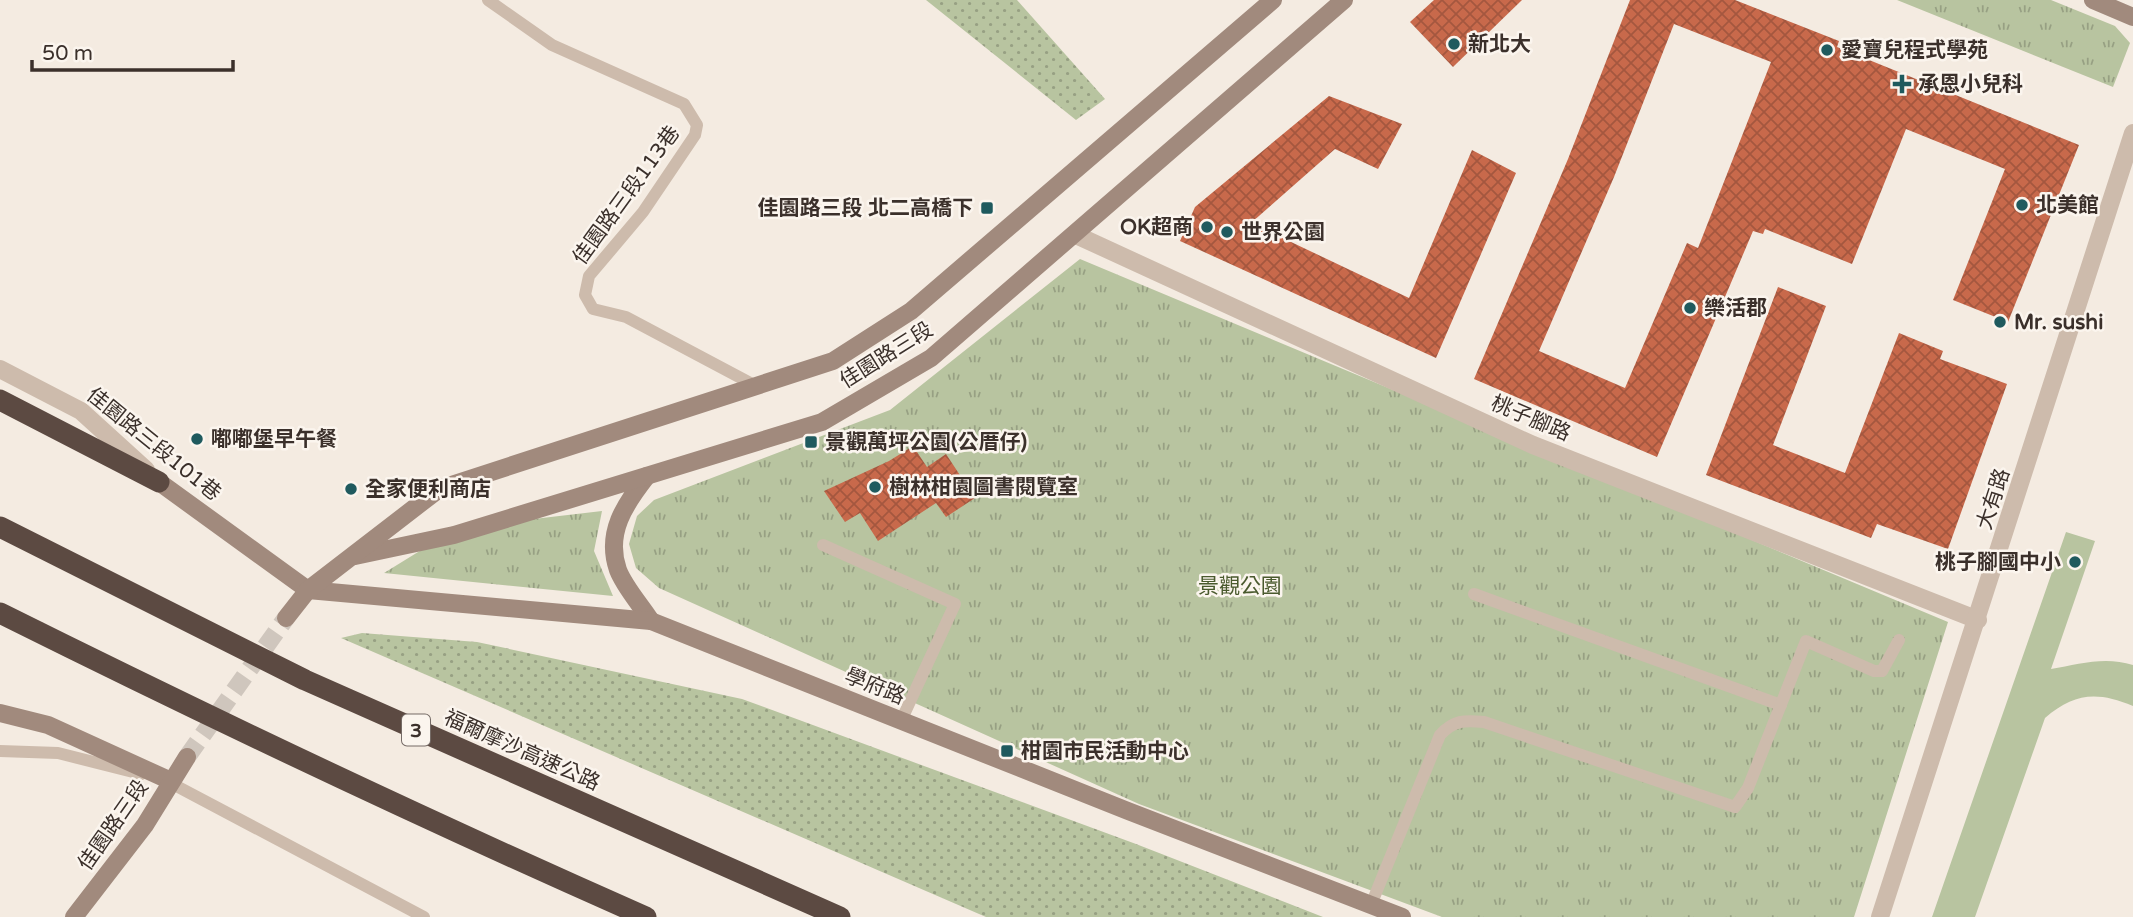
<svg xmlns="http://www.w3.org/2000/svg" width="2133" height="917" viewBox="0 0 2133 917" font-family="'Varela Round','Noto Sans TC',sans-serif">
<defs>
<pattern id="grass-dots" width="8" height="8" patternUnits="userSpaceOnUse" patternTransform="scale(1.75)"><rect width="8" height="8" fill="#b8c4a0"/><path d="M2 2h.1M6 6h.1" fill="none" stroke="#97a083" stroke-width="1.8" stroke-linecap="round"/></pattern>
<pattern id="park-tufts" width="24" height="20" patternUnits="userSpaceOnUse" patternTransform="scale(1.75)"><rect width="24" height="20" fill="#b8c4a0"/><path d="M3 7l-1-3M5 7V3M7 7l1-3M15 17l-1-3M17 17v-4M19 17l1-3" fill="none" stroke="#97a083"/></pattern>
<pattern id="building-cross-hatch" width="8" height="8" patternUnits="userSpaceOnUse" patternTransform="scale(1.75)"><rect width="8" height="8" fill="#c8694b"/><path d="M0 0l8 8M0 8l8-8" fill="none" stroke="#a4573f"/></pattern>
</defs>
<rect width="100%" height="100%" fill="#f4ebe1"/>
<g fill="url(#grass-dots)">
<polygon points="926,0 1017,0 1105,99 1076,120"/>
<polygon points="362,633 477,642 742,699 1136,844 1323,917 986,917 341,638"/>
</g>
<g fill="url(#park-tufts)">
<polygon points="1897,0 2051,0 2115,26 2130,43 2113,87"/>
<polygon points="1080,259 1948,622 1854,917 1442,917 1139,804 659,588 636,568 629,544 637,516 654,500 890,410"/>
<polygon points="602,511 594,551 613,596 384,573 457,528"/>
</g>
<path fill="#b8c4a0" d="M2066,532L2095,541L2051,669C2079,664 2105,656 2133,665V706C2097,691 2074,693 2045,718L1975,917H1932Z"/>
<g fill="url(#building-cross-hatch)" fill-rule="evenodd">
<polygon points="1434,0 1522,0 1453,67 1410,22"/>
<path d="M1630,0H1735L1839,41L1837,47L2079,145L2008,322L1953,300L2005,169L1906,129L1852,264L1765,229L1763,234L1753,231L1657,457L1474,379L1568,159ZM1674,24L1771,62L1698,248L1687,243L1625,388L1539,351L1614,177Z"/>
<polygon points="1329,96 1402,124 1378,169 1335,149 1251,223 1409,298 1472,150 1516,173 1436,358 1180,241 1195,207"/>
<polygon points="1778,287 1826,306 1773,445 1845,473 1899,333 1943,351 1940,359 2007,384 1948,549 1877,524 1871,538 1706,475"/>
<polygon points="913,446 927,467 946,454 975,498 946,517 936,503 878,541 860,513 845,522 824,491 889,461"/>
</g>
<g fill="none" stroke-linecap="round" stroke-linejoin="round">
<polyline stroke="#cfc6bd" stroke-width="18" stroke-dasharray="18 9" stroke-linecap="butt" points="187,757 286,618"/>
<g stroke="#cdbbac" stroke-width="12">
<polyline points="488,0 552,45 684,104 697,125 695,135 643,212 589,276 585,295 593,309 626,317 756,386"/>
<polyline points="823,545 955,604 901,721"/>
<polyline points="1474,594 1781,705"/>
<polyline points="0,751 58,753 141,774"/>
<polyline points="165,780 424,917"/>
<path d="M1371,905L1440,735C1454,720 1464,720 1484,722L1735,807L1748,788L1806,641L1874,671H1882L1899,640"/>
</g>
<g stroke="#cdbbac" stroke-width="18">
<polyline points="1076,235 1533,445 1978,620"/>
<polyline points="0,369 81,411 146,470"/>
<polyline points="1880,917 2133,133"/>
</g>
<g stroke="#a18a7d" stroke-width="18">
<polyline points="2093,0 2133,17"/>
<path d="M647,476C625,504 605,533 618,570C625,588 641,605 651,621"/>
<polyline points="159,482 308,590"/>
<polyline points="355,556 454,535 822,422 931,358 1344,0"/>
<polyline points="308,590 651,621 1128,811 1402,917"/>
<polyline points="286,618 308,590 439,489 833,361 911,311 1273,0"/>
<polyline points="0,713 48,725 171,781"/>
<polyline points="74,917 145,825 187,757"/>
</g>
<g stroke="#5c4a42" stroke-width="21">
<polyline points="0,400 159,482"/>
<polyline points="0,527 305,680 840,917"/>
<path d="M0,613C213,719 428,821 646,917"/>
</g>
</g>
<g fill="#1f5a5e" stroke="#fbf5ee" stroke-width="2.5">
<circle cx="1454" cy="44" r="7"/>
<circle cx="1827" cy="50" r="7"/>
<path d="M1898.5 73.5h7v7h7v7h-7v7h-7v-7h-7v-7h7z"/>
<circle cx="2022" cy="205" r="7"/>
<rect x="980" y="201" width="14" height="14" rx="3.5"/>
<circle cx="1207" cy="227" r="7"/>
<circle cx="1227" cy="232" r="7"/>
<circle cx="1690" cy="308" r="7"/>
<circle cx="2000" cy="322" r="7"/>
<circle cx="197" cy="439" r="7"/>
<rect x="804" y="435" width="14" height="14" rx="3.5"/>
<circle cx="875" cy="487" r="7"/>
<circle cx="351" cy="489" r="7"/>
<circle cx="2075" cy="562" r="7"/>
<rect x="1000" y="744" width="14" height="14" rx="3.5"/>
</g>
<g text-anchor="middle" stroke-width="5" stroke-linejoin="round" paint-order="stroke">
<rect fill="#fbf5ee" stroke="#756b66" stroke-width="2" x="402" y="714.5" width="28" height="31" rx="5"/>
<g font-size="19" font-weight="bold" fill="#3b302b">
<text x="416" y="737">3</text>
</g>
<g font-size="21" font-weight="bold" fill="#3b302b" stroke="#fbf5ee" text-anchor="start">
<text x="1468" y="51">新北大</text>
<text x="1841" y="57">愛寶兒程式學苑</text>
<text x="1918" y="91">承恩小兒科</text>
<text x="2036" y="212">北美館</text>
<text x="973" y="215" text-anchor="end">佳園路三段 北二高橋下</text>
<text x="1193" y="234" text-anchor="end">OK超商</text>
<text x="1241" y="239">世界公園</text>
<text x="1704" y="315">樂活郡</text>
<text x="2014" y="329">Mr. sushi</text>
<text x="211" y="446">嘟嘟堡早午餐</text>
<text x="825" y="449">景觀萬坪公園(公厝仔)</text>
<text x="889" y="494">樹林柑園圖書閱覽室</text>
<text x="365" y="496">全家便利商店</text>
<text x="2061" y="569" text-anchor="end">桃子腳國中小</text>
<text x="1021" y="758">柑園市民活動中心</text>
</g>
<g font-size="21" fill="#3b302b" stroke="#fbf5ee">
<text transform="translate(626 195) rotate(-54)" y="7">佳園路三段113巷</text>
<text transform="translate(886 355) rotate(-32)" y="7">佳園路三段</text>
<text transform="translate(1531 418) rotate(23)" y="7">桃子腳路</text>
<text transform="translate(154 444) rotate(39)" y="7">佳園路三段101巷</text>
<text transform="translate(1993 499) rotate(-72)" y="7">大有路</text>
<text transform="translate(875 686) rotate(22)" y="7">學府路</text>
<text transform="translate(522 750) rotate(24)" y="7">福爾摩沙高速公路</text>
<text transform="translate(113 825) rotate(-55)" y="7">佳園路三段</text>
</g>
<g font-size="21" fill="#4a5a2e" stroke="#fbf5ee">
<text x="1240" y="593">景觀公園</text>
</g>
</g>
<path d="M32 60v10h201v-10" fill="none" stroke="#3b302b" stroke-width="3.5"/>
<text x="42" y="60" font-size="21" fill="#3b302b" stroke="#fbf5ee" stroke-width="5" paint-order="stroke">50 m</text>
</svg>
